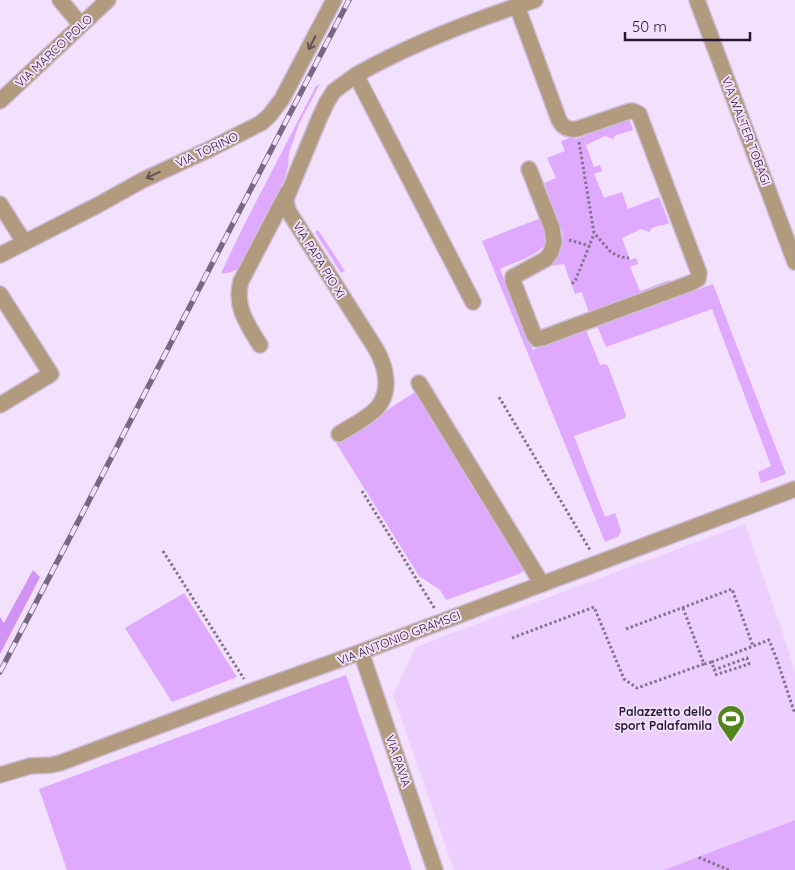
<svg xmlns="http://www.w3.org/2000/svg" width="795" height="870" viewBox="0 0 795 870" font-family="Quicksand,sans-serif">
<rect width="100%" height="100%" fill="#f2e0fd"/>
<polygon fill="#eccffe" points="745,524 782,630 795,672 795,820 664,870 454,870 393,695 415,648 439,638"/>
<g fill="#dfa9ff">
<path d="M320,84L299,124L289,153L288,167L284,180L267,216L241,266C235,271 229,274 221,273L243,227L316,86Z"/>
<polygon points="628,120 630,121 633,130 616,135 613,139 605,136 586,145 594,167 600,165 602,171 594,174 604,198 622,192 628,209 659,197 669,223 661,226 661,225 652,228 649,232 641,229 622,238 630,260 636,258 638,264 630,267 640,291 670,280 672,284 590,315 582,293 581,292 575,294 564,264 551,266 559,252 563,233 544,183 556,178 547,158 565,151 561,141 572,137 576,139"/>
<path d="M541,218C543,223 547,230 547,237C547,255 512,262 500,269L533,350L586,330L600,365L605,364L608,366L626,415L625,418L574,436L605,517L615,513L621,530L619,536L605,542L482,241Z"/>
<polygon points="318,230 345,271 341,273 315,232"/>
<polygon points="713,284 786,474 761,483 758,472 771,466 712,309 606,347 597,326"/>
<polygon points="418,390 527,569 519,574 446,600 440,590 419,576 336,443"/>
<polygon points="184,593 237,677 172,702 125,628"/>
<polygon points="346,675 412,870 67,870 39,789"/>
<polygon points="795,820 795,870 664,870"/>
</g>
<polygon fill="#d093f3" points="33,570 40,577 0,654 0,617 4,623"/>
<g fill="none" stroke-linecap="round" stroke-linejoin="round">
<defs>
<g id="minor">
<polyline points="60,0 81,25"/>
<polyline points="697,0 795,262"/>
<path d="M517,6L559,120C563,128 569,130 577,129L630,111H633L639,114L699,273L698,279L691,283L542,338L537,339L534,335L513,281V277L546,259L551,252L554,242L552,228L529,169"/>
<polyline points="0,101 108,0"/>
<polyline points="0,204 24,242"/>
<polyline points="0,255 98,205 143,180 210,149 261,123 269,116 282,99 334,0"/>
<polyline points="0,294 51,374 0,405"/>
<path d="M473,302L356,75C412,43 474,20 535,0"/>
<path d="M260,345C247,324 234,306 241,281L287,193"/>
<polyline points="419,383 542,584"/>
<path d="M339,434C351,426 367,419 377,408C392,391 386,367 376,349L289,212L287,206L286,199L319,119L327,102L334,91L356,75"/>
<polyline points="361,652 435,870"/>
<polyline points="0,775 30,766 51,765 60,763 252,691 361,652 795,489"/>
</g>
</defs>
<use href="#minor" stroke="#cdbcd8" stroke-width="18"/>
<g stroke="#84728e" stroke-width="3" stroke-dasharray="2.5 2.5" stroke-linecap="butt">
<polyline points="579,142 594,233 610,251 616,255 621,257 629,258"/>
<polyline points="569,240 590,246"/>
<polyline points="572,284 576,279 594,234"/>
<polyline points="499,397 590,550"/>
<polyline points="362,491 435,609"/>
<polyline points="163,551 244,679"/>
<polyline points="683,608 704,664 712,662"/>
<polyline points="626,629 732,589 753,646"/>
<polyline points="512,638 594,607 624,679 637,688 704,664"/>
<polyline points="715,675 749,664 747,658 714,670 712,662 769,640 777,660 795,714"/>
<polyline points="699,857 700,858 729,870"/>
</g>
<use href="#minor" stroke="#b19a7d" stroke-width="15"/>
<defs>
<polyline id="rail" points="0,672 349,0"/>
</defs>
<use href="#rail" stroke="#796783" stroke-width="5.5"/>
<use href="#rail" stroke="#f2e0fd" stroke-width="4" stroke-dasharray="11" stroke-linecap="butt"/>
</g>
<defs><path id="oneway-shaft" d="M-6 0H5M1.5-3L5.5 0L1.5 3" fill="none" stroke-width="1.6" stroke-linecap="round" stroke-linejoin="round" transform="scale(1.25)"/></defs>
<g stroke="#655153">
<use href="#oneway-shaft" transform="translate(312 43) rotate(117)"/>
<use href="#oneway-shaft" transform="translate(153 175) rotate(155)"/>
</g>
<defs>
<symbol id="stadium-pin" viewBox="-11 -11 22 30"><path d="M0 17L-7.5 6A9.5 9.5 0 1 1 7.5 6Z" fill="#52851b" stroke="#f2e0fd"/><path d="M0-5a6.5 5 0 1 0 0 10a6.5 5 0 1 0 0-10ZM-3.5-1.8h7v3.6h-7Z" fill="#fff"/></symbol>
</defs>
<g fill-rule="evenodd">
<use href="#stadium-pin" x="715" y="703" width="32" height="43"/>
</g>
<g text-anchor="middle" stroke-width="4" stroke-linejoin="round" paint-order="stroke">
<g font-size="12" fill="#271631" stroke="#f2e0fd">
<text transform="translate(54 51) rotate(-43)" y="4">VIA MARCO POLO</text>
<text transform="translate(746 131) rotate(69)" y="4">VIA WALTER TOBAGI</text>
<text transform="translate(207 150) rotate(-25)" y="4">VIA TORINO</text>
<text transform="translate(319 260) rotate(58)" y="4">VIA PAPA PIO XI</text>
<text transform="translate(399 638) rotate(-21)" y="4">VIA ANTONIO GRAMSCI</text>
<text transform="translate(398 761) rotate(71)" y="4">VIA PAVIA</text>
</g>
<g font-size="12" font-weight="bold" fill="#271631" stroke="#f2e0fd" text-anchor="end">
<text x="712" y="716">Palazzetto dello<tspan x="712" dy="14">sport Palafamila</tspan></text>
</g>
</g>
<path d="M625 32v8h125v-8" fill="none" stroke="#271631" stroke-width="2.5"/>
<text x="632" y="32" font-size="15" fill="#271631" stroke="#f2e0fd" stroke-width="4" paint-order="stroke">50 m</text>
</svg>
